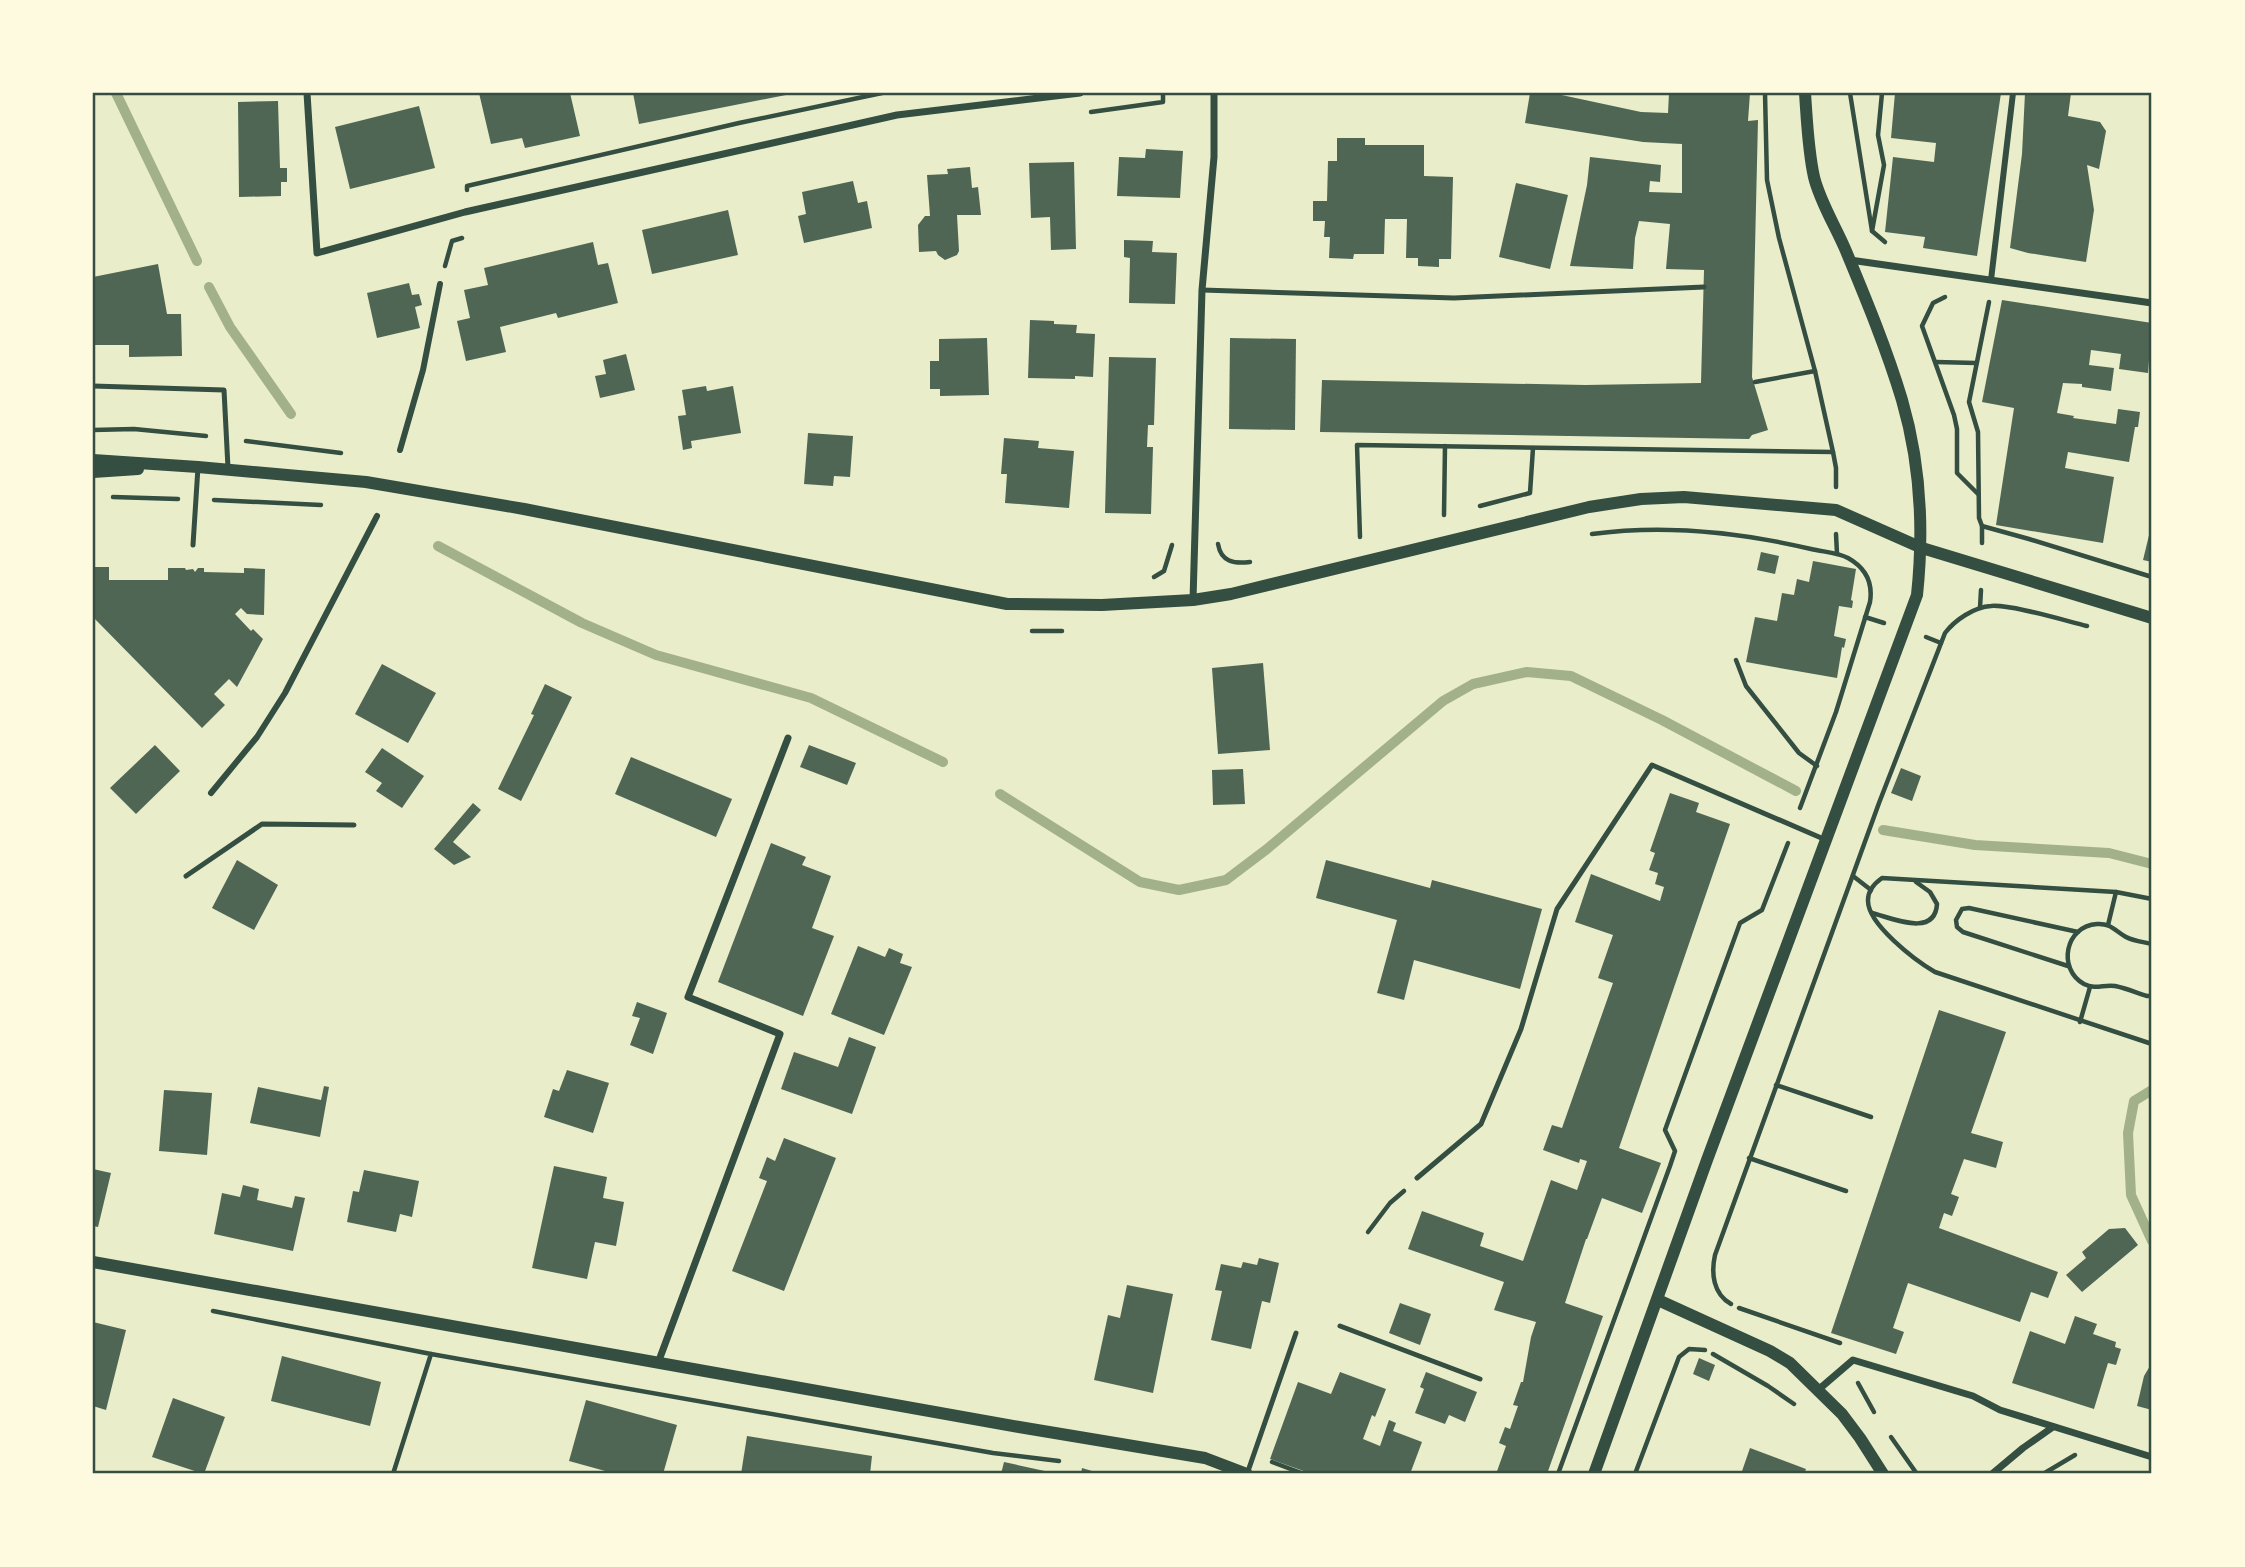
<svg xmlns="http://www.w3.org/2000/svg" width="2245" height="1567" viewBox="0 0 2245 1567" font-family="'Titillium Web',sans-serif">
<rect width="100%" height="100%" fill="#e9edc9"/>
<g fill="none" stroke-linecap="round" stroke-linejoin="round">
<g stroke="#a3b18a" stroke-width="10">
<polyline points="116,93 197,261"/>
<polyline points="209,287 230,327 291,414"/>
<polyline points="438,546 582,623 656,655 811,698 943,762"/>
<polyline points="1000,794 1140,882 1179,890 1226,880 1267,849 1443,701 1473,684 1527,672 1571,676 1662,720 1796,791"/>
<polyline points="1883,830 1975,845 2109,853 2152,864"/>
<polyline points="2152,1090 2134,1101 2128,1133 2131,1195 2152,1241"/>
</g>
</g>
<g fill="#4f6655">
<polygon points="479,93 570,93 580,136 525,148 522,138 491,144"/>
<polygon points="633,93 791,93 791,94 639,124"/>
<polygon points="1530,93 1557,94 1641,112 1668,113 1669,93 1750,93 1748,121 1758,120 1752,377 1768,430 1752,435 1749,439 1320,432 1322,380 1585,385 1701,383 1704,270 1666,269 1670,224 1639,221 1635,238 1633,269 1570,266 1587,185 1590,157 1661,165 1660,182 1650,181 1649,192 1682,193 1682,144 1643,142 1525,123"/>
<polygon points="1895,93 2001,93 1977,256 1923,248 1925,237 1885,232 1893,157 1934,162 1936,143 1891,138"/>
<polygon points="2025,93 2071,93 2068,116 2100,122 2106,131 2099,169 2087,165 2094,210 2086,262 2028,253 2010,248 2022,154"/>
<polygon points="278,101 280,168 287,168 287,182 281,182 281,196 239,197 238,102"/>
<polygon points="419,106 435,168 350,189 335,127"/>
<polygon points="1337,138 1365,138 1365,145 1424,145 1424,176 1453,177 1451,259 1439,259 1439,267 1418,266 1418,258 1406,258 1407,219 1385,219 1384,254 1354,254 1353,259 1329,258 1330,237 1324,237 1325,221 1313,221 1313,201 1327,201 1328,161 1337,161"/>
<polygon points="1146,149 1183,151 1180,198 1117,196 1119,157 1145,158"/>
<polygon points="1074,162 1076,249 1051,250 1050,217 1031,218 1029,163"/>
<polygon points="970,167 972,188 978,187 981,215 957,215 959,251 957,255 945,260 938,255 936,251 919,252 918,225 925,216 930,216 927,175 948,174 947,169"/>
<polygon points="853,181 858,203 867,201 872,228 804,243 798,216 806,214 802,192"/>
<polygon points="1516,183 1568,195 1550,269 1499,257"/>
<polygon points="728,210 738,255 652,274 642,230"/>
<polygon points="1124,240 1153,241 1152,252 1177,253 1175,304 1129,303 1130,258 1124,257"/>
<polygon points="593,242 598,265 608,263 618,303 558,318 556,313 500,327 506,352 466,361 457,321 470,318 464,290 488,285 484,268"/>
<polygon points="158,264 167,314 181,314 182,356 129,357 129,345 93,345 93,277"/>
<polygon points="409,283 412,295 419,294 422,305 415,307 420,328 377,338 367,293"/>
<polygon points="2002,300 2152,323 2148,373 2119,369 2121,354 2091,350 2089,365 2114,368 2111,391 2082,387 2082,384 2063,383 2057,413 2074,416 2073,418 2116,424 2118,409 2140,412 2138,427 2135,427 2129,462 2068,452 2065,468 2114,477 2103,543 1996,525 2014,408 1982,402"/>
<polygon points="1030,320 1054,321 1054,324 1077,325 1076,333 1095,334 1093,377 1075,376 1075,379 1028,378"/>
<polygon points="987,338 989,395 940,396 940,389 930,389 930,361 939,361 939,339"/>
<polygon points="1230,338 1296,339 1295,430 1229,429"/>
<polygon points="626,354 635,390 600,398 595,376 606,374 603,360"/>
<polygon points="1109,357 1156,358 1154,425 1148,425 1147,447 1153,447 1151,514 1105,513"/>
<polygon points="706,386 707,391 733,386 741,433 691,441 692,448 683,450 678,416 686,415 682,390"/>
<polygon points="808,433 853,436 850,477 834,476 833,486 804,484"/>
<polygon points="1004,438 1039,441 1038,448 1074,451 1069,508 1005,503 1007,474 1001,474"/>
<polygon points="2151,527 2152,527 2152,562 2143,560"/>
<polygon points="1761,552 1779,556 1775,574 1757,570"/>
<polygon points="1813,561 1856,569 1851,600 1853,601 1852,608 1839,606 1834,636 1846,639 1844,648 1842,647 1837,678 1746,662 1755,617 1777,621 1782,593 1794,595 1797,579 1809,582"/>
<polygon points="93,567 109,567 109,580 168,580 168,568 185,568 186,570 193,569 195,572 198,568 204,568 204,572 244,573 244,568 265,569 264,615 247,614 241,608 235,614 251,631 253,629 263,639 237,687 229,679 214,694 225,705 202,728 93,617"/>
<polygon points="1263,663 1270,750 1218,754 1212,668"/>
<polygon points="382,664 436,693 408,743 355,714"/>
<polygon points="545,684 572,697 521,801 498,789 534,715 531,714"/>
<polygon points="155,745 180,771 136,814 110,788"/>
<polygon points="809,745 856,763 847,785 800,767"/>
<polygon points="382,748 424,776 402,808 376,791 382,783 365,772"/>
<polygon points="631,757 732,799 716,837 615,794"/>
<polygon points="1901,768 1921,776 1912,801 1891,793"/>
<polygon points="1243,769 1245,804 1213,805 1212,770"/>
<polygon points="1670,793 1699,803 1696,812 1730,824 1619,1148 1661,1163 1642,1213 1602,1198 1587,1239 1586,1239 1565,1303 1603,1316 1547,1474 1496,1474 1506,1446 1499,1443 1505,1427 1510,1429 1518,1406 1513,1405 1521,1382 1523,1382 1531,1337 1536,1322 1494,1310 1504,1282 1408,1249 1422,1211 1484,1233 1480,1246 1523,1261 1551,1180 1577,1190 1587,1161 1580,1159 1579,1163 1543,1150 1552,1125 1562,1128 1613,983 1598,978 1613,935 1575,922 1591,874 1660,901 1664,887 1655,884 1658,873 1649,870 1655,853 1650,851"/>
<polygon points="473,803 481,810 453,842 471,857 454,865 434,849"/>
<polygon points="771,843 806,857 802,865 831,876 812,928 834,936 803,1016 718,982"/>
<polygon points="237,860 278,885 254,930 212,908"/>
<polygon points="1326,860 1430,888 1432,880 1542,909 1520,989 1414,960 1404,1000 1377,993 1397,920 1316,898"/>
<polygon points="858,946 885,957 889,948 903,954 900,963 912,967 884,1035 831,1014"/>
<polygon points="637,1002 667,1013 653,1054 630,1045 640,1018 632,1016"/>
<polygon points="1939,1010 2006,1032 1971,1133 2003,1142 1996,1168 1964,1159 1951,1194 1959,1197 1952,1216 1944,1213 1939,1228 2058,1272 2048,1298 2031,1292 2020,1322 1908,1283 1893,1328 1904,1332 1896,1354 1831,1333"/>
<polygon points="849,1037 876,1047 852,1114 781,1089 794,1052 838,1067"/>
<polygon points="567,1070 609,1083 593,1133 544,1117 553,1089 559,1091"/>
<polygon points="324,1086 329,1087 320,1137 250,1123 258,1087 321,1100"/>
<polygon points="164,1090 212,1093 207,1155 159,1151"/>
<polygon points="784,1138 836,1158 784,1291 732,1271 767,1181 759,1178 767,1157 775,1161"/>
<polygon points="554,1166 607,1177 603,1198 624,1202 616,1246 595,1242 587,1279 532,1268"/>
<polygon points="93,1169 111,1173 98,1227 93,1226"/>
<polygon points="364,1170 419,1181 412,1217 400,1214 396,1232 347,1222 353,1191 359,1192"/>
<polygon points="243,1185 259,1189 257,1200 292,1208 295,1196 305,1198 293,1251 214,1234 222,1193 240,1197"/>
<polygon points="2125,1228 2138,1245 2082,1292 2066,1275 2086,1258 2082,1252 2109,1229"/>
<polygon points="1259,1258 1279,1263 1270,1303 1262,1301 1251,1349 1211,1340 1222,1291 1215,1290 1221,1264 1241,1268 1243,1262 1257,1265"/>
<polygon points="1127,1285 1173,1294 1153,1393 1094,1380 1108,1315 1120,1318"/>
<polygon points="1400,1303 1431,1314 1420,1345 1389,1333"/>
<polygon points="2075,1316 2097,1324 2093,1334 2116,1342 2115,1347 2121,1349 2116,1365 2108,1363 2094,1409 2012,1383 2030,1331 2065,1344"/>
<polygon points="93,1322 126,1330 106,1410 93,1406"/>
<polygon points="282,1356 381,1382 370,1426 271,1401"/>
<polygon points="1699,1358 1715,1365 1709,1381 1693,1374"/>
<polygon points="2150,1366 2152,1366 2152,1410 2137,1406 2144,1376"/>
<polygon points="1340,1372 1386,1389 1375,1417 1372,1415 1363,1439 1380,1446 1389,1420 1396,1423 1393,1431 1422,1442 1410,1474 1312,1474 1270,1459 1298,1382 1331,1394"/>
<polygon points="1426,1372 1477,1392 1465,1422 1449,1415 1445,1424 1415,1413 1424,1389 1420,1387"/>
<polygon points="173,1398 225,1417 204,1474 152,1457"/>
<polygon points="586,1400 677,1425 663,1474 616,1474 569,1461"/>
<polygon points="747,1436 872,1456 870,1474 741,1474"/>
<polygon points="1750,1448 1806,1469 1804,1474 1741,1474"/>
<polygon points="1004,1462 1054,1473 1053,1474 1001,1474"/>
<polygon points="1082,1468 1102,1474 1081,1474"/>
</g>
<g fill="none" stroke-linecap="round" stroke-linejoin="round">
<g stroke="#344e41" stroke-width="4.5">
<polyline points="1850,93 1872,231 1884,165 1878,135 1882,93"/>
<polyline points="1091,112 1163,102 1163,93"/>
<polyline points="467,190 467,186 739,123 882,93"/>
<polyline points="1872,231 1885,242"/>
<polyline points="445,266 452,241 462,238"/>
<polyline points="1945,297 1933,303 1922,326 1954,415 1957,429 1957,473 1978,494"/>
<polyline points="1989,302 1969,402 1978,432 1979,518 1982,526 2029,539 2152,577"/>
<polyline points="1936,362 1976,363"/>
<polyline points="1755,382 1815,371"/>
<polyline points="93,430 134,429 206,436"/>
<polyline points="246,441 341,453"/>
<polyline points="1833,452 1836,468 1836,487"/>
<polyline points="113,497 178,499"/>
<polyline points="214,500 321,505"/>
<polyline points="1480,506 1530,493 1533,448"/>
<polyline points="1444,515 1445,446"/>
<polyline points="1982,526 1982,543"/>
<path d="M1592,534C1666,524 1739,532 1811,549C1823,552 1837,552 1848,558C1866,568 1873,583 1870,602L1836,712L1800,808"/>
<polyline points="1836,534 1837,554"/>
<polyline points="1360,537 1357,445 1833,452 1815,371 1779,238 1767,180 1765,93"/>
<path d="M1218,544C1221,562 1234,564 1250,562"/>
<polyline points="1154,577 1164,571 1172,545"/>
<polyline points="1980,608 1981,590"/>
<polyline points="1865,617 1884,623"/>
<polyline points="1032,631 1062,631"/>
<polyline points="1926,637 1941,643"/>
<polyline points="1736,660 1746,686 1799,753 1817,766"/>
<polyline points="1853,876 1871,890"/>
<path d="M2152,899L2116,892L1882,878C1875,883 1868,891 1868,900C1867,924 1916,961 1935,972L2152,1044"/>
<path d="M1872,913C1892,918 1935,938 1937,904L1930,892L1916,882"/>
<polyline points="2108,925 2116,892"/>
<path d="M2152,944C2144,942 2133,941 2126,937C2115,931 2111,923 2097,924C2065,926 2057,969 2084,984C2096,990 2104,984 2115,986C2126,988 2137,993 2147,996H2152"/>
<polyline points="2068,966 1963,932 1957,927 1956,920 1962,909 1969,908 2078,932"/>
<polyline points="2080,1022 2090,987"/>
<polyline points="1776,1085 1871,1117"/>
<polyline points="1749,1158 1846,1191"/>
<polyline points="1368,1232 1390,1203 1404,1191"/>
<path d="M1731,1304C1713,1294 1711,1273 1715,1255L1879,803L1945,633C1955,620 1974,607 1991,606C2010,604 2066,621 2087,626"/>
<polyline points="1739,1308 1840,1343"/>
<polyline points="213,1311 431,1354 393,1474"/>
<polyline points="431,1354 993,1453 1059,1461"/>
<polyline points="1713,1354 1768,1386 1794,1404"/>
<polyline points="1858,1383 1874,1412"/>
<polyline points="1891,1437 1917,1474"/>
<polyline points="1272,1462 1304,1474"/>
<polyline points="1558,1474 1670,1166 1675,1151 1665,1130 1740,923 1762,910 1788,843"/>
<polyline points="1635,1474 1679,1357 1689,1349 1705,1350"/>
<polyline points="2043,1474 2075,1455"/>
</g>
<g stroke="#344e41" stroke-width="5">
<polyline points="1202,290 1454,298 1704,287"/>
<polyline points="93,386 224,390 228,468"/>
<polyline points="193,545 198,467"/>
<polyline points="186,876 262,824 354,825"/>
<polyline points="1417,1178 1481,1124 1521,1029 1557,909 1652,765 1826,840"/>
<polyline points="1340,1326 1480,1379"/>
<polyline points="1247,1474 1296,1333"/>
</g>
<g stroke="#344e41" stroke-width="6">
<polyline points="1991,280 2013,93"/>
<polyline points="400,450 423,370 440,284"/>
<polyline points="211,793 257,737 285,693 377,516"/>
</g>
<g stroke="#344e41" stroke-width="7">
<polyline points="307,93 317,253 465,212 897,115 1080,93"/>
<polyline points="1850,260 2152,303"/>
<polyline points="1193,600 1202,290 1214,157 1214,93"/>
<polyline points="658,1363 780,1034 688,997 788,738"/>
<polyline points="1818,1390 1853,1360 1973,1396 2000,1410 2152,1457"/>
<polyline points="1992,1474 2023,1448 2053,1427"/>
</g>
<g stroke="#344e41" stroke-width="12">
<polyline points="93,460 198,467 366,482 524,509 1007,604 1102,605 1193,600 1231,594 1589,507 1641,499 1684,497 1836,510 1922,548 2152,618"/>
<polyline points="93,472 138,469"/>
<polyline points="93,1262 1019,1427 1205,1458 1247,1474"/>
<polyline points="1658,1300 1770,1351 1790,1363 1842,1414 1860,1438 1883,1474"/>
<path d="M1594,1474L1707,1160L1917,595C1924,529 1921,465 1902,400C1887,350 1866,299 1846,251C1836,227 1820,202 1814,177C1808,150 1807,121 1805,93"/>
</g>
</g>
<rect width="2245" height="1567" fill="none" stroke="#fefae0" stroke-width="189"/>
<rect x="94" y="94" width="2056" height="1378" fill="none" stroke="#344e41" stroke-width="2.5"/>
</svg>
